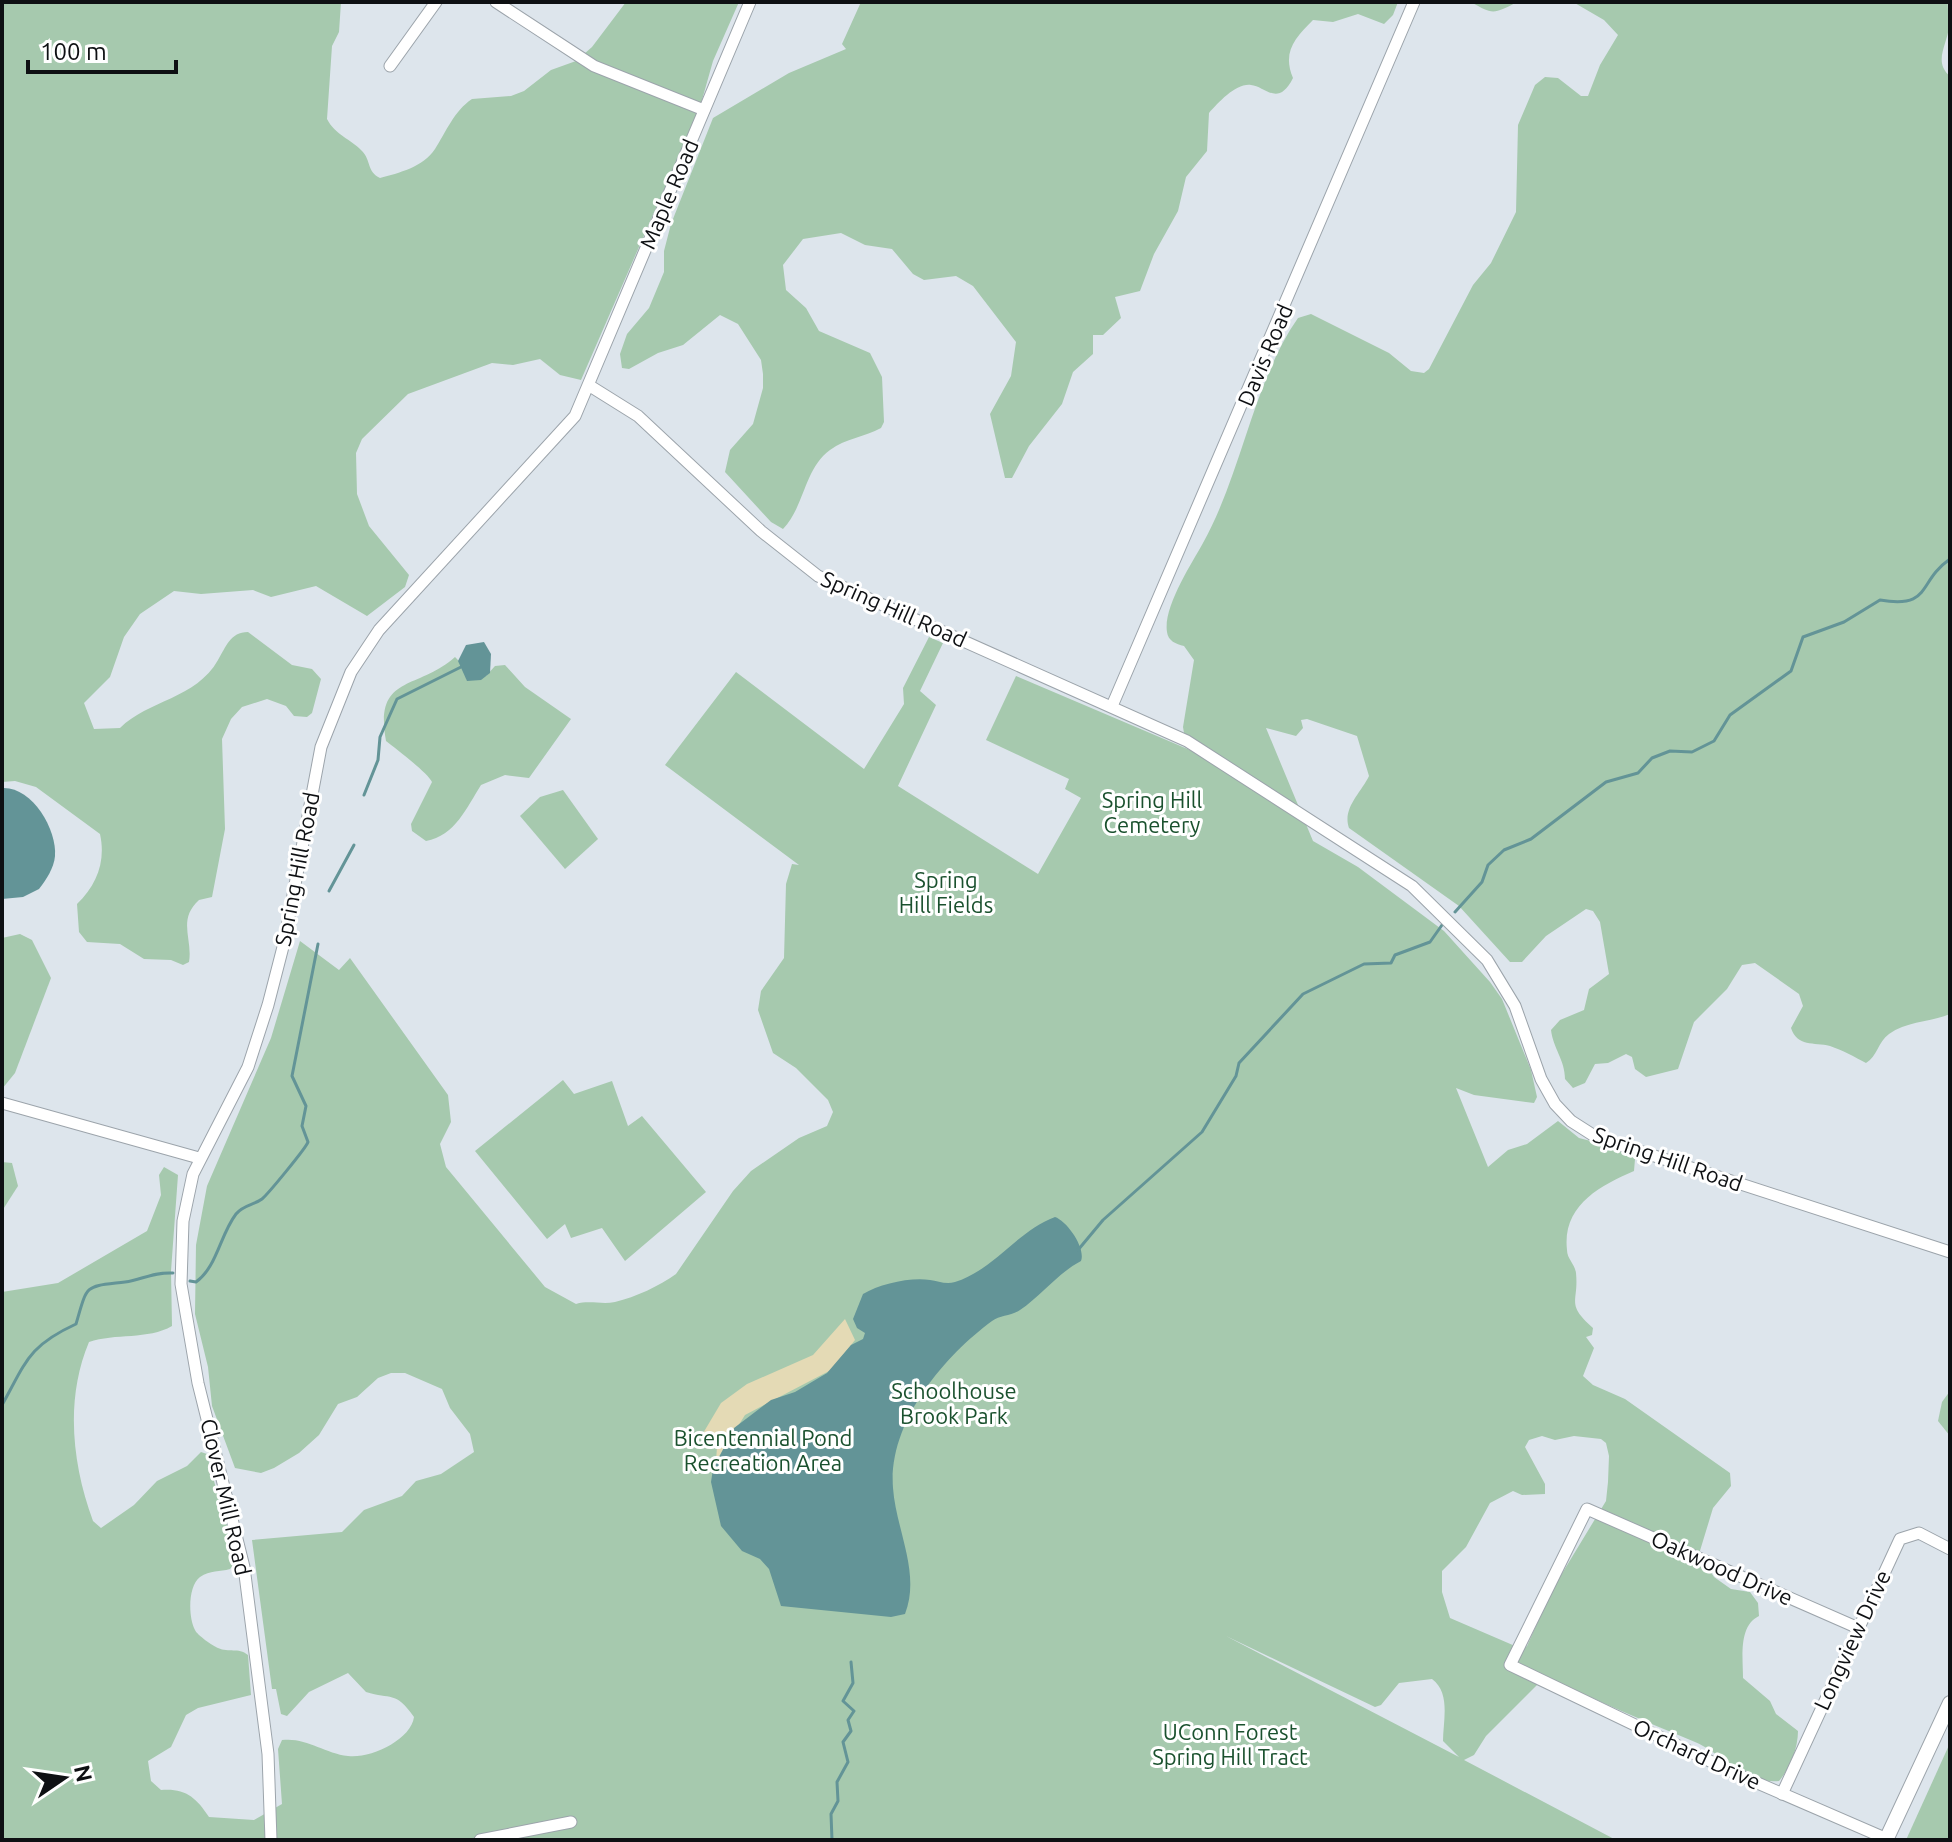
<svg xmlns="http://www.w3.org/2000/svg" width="1952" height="1842" viewBox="0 0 1952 1842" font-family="Ubuntu,sans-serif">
<rect width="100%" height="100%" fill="#dde5ec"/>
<g fill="#a6c9ae" fill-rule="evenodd">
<path d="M2,2H341L339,32L332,46L327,119C335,135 351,139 362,151C371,160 367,172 380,178C399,173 423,167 435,149C446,132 454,111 472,99L511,96L524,91L551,70L576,61L592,47L626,2H739L713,61L700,107L581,380L560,375L540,359L513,365L492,363L408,394L362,439L356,453L357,494L369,526L409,575L405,587L367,616L316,586L271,597L253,590L201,594L174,591L140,614L124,637L110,677L84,703L94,729L120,728C148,700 196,699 218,660C226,647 230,632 248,632L292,665L312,669L321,679L312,713L307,717L294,716L286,706L267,699L242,707L231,719L222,739L225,829L212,897L199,900C177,920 193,939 189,962L183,965L171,960L144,959L120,944L87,942L79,932L77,904C97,885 106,861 100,834L36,787L15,781L2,782Z"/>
<path d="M861,2H1398L1393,15L1384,24L1358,14L1333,22L1313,20C1295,38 1282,52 1293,78C1278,108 1265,86 1251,85C1236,83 1219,102 1209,113L1207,151L1186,177L1178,211L1154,254L1140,291L1115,297L1121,318L1103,335H1093V354L1073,372L1062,404L1029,446L1012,478H1005L990,414L1011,376L1016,342L973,286L956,276L924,280L913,274L892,249L865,245L841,233L803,239L783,265L786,290L806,308L819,331L870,353L882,377L884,422L881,428C865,437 846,438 830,450C804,469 805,506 783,529L771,522L725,472L730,450L753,424L763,388V374L761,360L738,324L720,315L683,345L658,353L629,369L622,368L620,354L627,334L649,308L664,272V251L671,224L713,118L789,73L846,49L842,44Z"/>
<path d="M1471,2H1517C1493,15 1492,14 1471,2Z"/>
<path d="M1573,2H1948C1947,11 1950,19 1949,27C1947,45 1933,62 1950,76V1014C1931,1022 1907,1021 1889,1034C1878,1042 1877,1057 1866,1063C1855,1057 1842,1050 1830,1046C1814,1042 1797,1047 1791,1028L1803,1006L1799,994L1755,963L1742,965L1727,989L1694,1022L1678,1069L1646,1077L1635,1069L1632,1057L1626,1054L1608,1063L1595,1064L1585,1083L1573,1088L1565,1079C1565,1060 1553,1048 1551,1030L1560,1020L1584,1010L1589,989L1609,974L1600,922L1593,911L1586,909L1546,936L1522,962H1510L1459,906L1349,828C1342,808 1361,793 1369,776L1357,736L1307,719L1301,720L1303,728L1296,736L1266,728L1313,841L1358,867L1444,931L1490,982L1502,999L1531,1070L1537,1097L1534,1103L1474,1095L1456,1088L1488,1167L1508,1150L1527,1144L1558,1121L1579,1138L1618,1148L1635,1159L1634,1171C1599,1186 1562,1206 1567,1250C1567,1259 1575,1264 1576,1273C1579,1303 1565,1303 1593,1328L1592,1335L1586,1337L1594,1348L1583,1376L1593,1385L1625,1399L1730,1473L1731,1486L1713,1508L1699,1554L1714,1577L1731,1589L1750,1592L1758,1603L1759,1616C1738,1626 1743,1658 1743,1678L1770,1701L1776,1714L1798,1731C1798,1748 1790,1769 1779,1781C1749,1785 1721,1753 1695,1742C1644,1721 1595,1700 1546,1676L1486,1736L1474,1755L1464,1760L1616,1840H2V1292L58,1283L147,1231L161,1195L159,1175L164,1167L178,1175L171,1271L172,1326C148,1340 115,1333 89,1342C65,1399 72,1464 93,1521L101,1528L134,1505L157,1481L187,1466L201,1452L207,1454C215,1491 230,1525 235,1563L230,1569C220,1572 210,1570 200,1577C188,1586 188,1617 195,1630C197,1635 213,1646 218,1648C229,1653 238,1647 248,1655L251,1695L198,1708L186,1715L171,1747L148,1761L151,1781L161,1790C185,1788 196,1797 209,1817L254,1820L282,1804L278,1749L282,1740C306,1737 324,1753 348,1756C370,1759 411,1740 414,1717C395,1690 391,1700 366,1692L348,1673L309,1692L287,1716L281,1714L276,1689H272L252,1540L342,1532L364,1510L402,1496L416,1481L441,1474L474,1452L470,1434L450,1408L442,1389L405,1373H391L378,1378L357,1397L338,1404L319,1435L299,1453L274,1468L261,1473L235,1468L212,1406L208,1367L195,1314L196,1245L207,1186L271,1038L300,941L339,970L350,958L448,1095L451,1122L440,1144L446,1167L545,1287L576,1304C590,1300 602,1305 615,1302C636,1297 659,1286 676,1274L733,1191L751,1171L799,1138L827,1126L833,1112L828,1100L796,1068L773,1053L758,1010L761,991L784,958L786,884L792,864L799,865L665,765L736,672L864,769L904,704L903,688L929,637L943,643L920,691L936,705L898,786L1038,874L1081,798L1065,789L1069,779L986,740L1016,676L1197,753L1196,745L1184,733L1183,727L1194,660L1184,646C1176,644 1168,641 1167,632C1163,607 1192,563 1203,543C1242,473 1253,382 1298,318L1311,314L1389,353L1411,371L1424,373L1429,369L1473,285L1491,263L1516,212L1518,125L1535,85L1545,77L1558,78L1581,96H1588L1600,65L1618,35L1604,20ZM1542,1436L1555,1440L1574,1436L1601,1439L1606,1443L1609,1456L1608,1482L1606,1501L1552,1590L1527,1646L1522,1649L1450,1618L1442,1592V1571L1466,1547L1490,1503L1513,1491L1522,1495L1545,1494V1484L1525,1447L1529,1440ZM1226,1636L1375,1707L1381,1705L1399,1683L1432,1679C1451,1693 1443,1721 1443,1741L1459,1757Z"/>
<path d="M455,657C469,671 459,677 486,676L495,666L505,665L525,687L571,719L529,778L505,775L481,785C467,807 455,836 426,841L412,831L411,824L432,782C428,773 395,748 386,741C374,674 417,691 455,657Z"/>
<polygon points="563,790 598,839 565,869 520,816 540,797"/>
<polygon points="20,934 32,940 51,978 15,1073 2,1089 2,938"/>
<polygon points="563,1080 574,1094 612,1081 628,1126 642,1116 706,1192 625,1261 602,1228 571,1238 565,1224 547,1239 475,1151"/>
<polygon points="2,1162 12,1163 18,1186 2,1211"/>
<polygon points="1950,1391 1950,1436 1938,1421 1942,1402"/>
<polygon points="1950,1743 1950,1840 1906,1840"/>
</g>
<polygon fill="#e4dab5" points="845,1319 855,1340 831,1370 745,1415 716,1461 717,1447 702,1435 721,1403 747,1384 813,1355"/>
<g fill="#639497">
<polygon points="484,642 491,654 490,673 481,680 467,681 458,661 466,645"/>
<path d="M2,788C31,786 57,828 55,856C54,868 46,880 39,889L23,897L2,899Z"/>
<path d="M1055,1217C1067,1221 1086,1248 1081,1261C1058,1273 1041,1296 1020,1310C1011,1316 1000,1315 992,1321C943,1357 888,1423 893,1488C896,1530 921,1573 905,1614L891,1617L781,1606L769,1569L760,1559L742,1551L721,1526L711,1482L713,1469L734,1428L771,1400L795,1392L827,1373L851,1345L863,1339L865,1333L857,1328L853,1319L863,1294C880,1284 910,1277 930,1280C938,1281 946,1285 955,1282C994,1270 1017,1231 1055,1217Z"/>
</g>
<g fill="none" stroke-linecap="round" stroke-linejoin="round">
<g stroke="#639497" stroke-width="3">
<polyline points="364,795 378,760 380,737 397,699 461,667"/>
<polyline points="329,891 354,845"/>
<path d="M1455,912L1482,882L1488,865L1504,850L1531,839L1606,782L1638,773L1652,758L1670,751L1692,752L1714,741L1730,715L1791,671L1803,637L1844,622L1880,600C1932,609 1917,582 1950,559"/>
<polyline points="1078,1250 1103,1220 1202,1132 1236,1076 1239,1063 1303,994 1364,964 1391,963 1395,955 1430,942 1442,925"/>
<path d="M190,1281L196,1282C217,1267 220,1235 236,1214C243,1205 254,1205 262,1199C268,1194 306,1148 308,1142L302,1126L306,1106L292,1076L318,944"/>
<path d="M2,1405C26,1362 28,1346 76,1324C88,1283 84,1287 125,1282C142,1280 151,1272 173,1273"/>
<polyline points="832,1840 831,1814 838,1801 837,1782 848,1762 843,1742 851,1731 848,1720 854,1711 843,1701 853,1683 851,1662"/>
</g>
<defs>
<g id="minor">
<polyline points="496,2 594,66 704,110"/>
<polyline points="390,66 436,2"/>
<polyline points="590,386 638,416 761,531 818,576 1187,741 1412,886 1487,960 1515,1006 1541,1079 1555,1104 1571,1121 1596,1137 1950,1252"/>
<polyline points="1112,706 1414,2"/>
<polyline points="2,1103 199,1158"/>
<polyline points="1856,1627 1587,1509 1510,1665 1739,1775 1887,1839"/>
<polyline points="1782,1794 1900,1539 1919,1533 1950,1549"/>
<polyline points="271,1840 268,1754 244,1567 198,1383 181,1284 183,1221 193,1174 248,1067 268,1005 284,943 321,747 351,672 379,630 575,416 750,2"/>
<polyline points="480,1840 571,1822"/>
</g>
<polyline id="major" points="1886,1840 1950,1703"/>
</defs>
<use href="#minor" stroke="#9ca4ab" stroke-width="13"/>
<use href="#major" stroke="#9ca4ab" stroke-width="16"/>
<use href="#minor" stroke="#fff" stroke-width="11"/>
<use href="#major" stroke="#fff" stroke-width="14"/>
</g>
<g text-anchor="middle" stroke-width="6" stroke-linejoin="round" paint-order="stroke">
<g font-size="22" fill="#0e1013" stroke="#fff">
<text transform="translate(669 194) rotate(-67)" y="8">Maple Road</text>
<text transform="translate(1265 355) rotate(-67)" y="8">Davis Road</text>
<text transform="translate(894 609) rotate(24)" y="8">Spring Hill Road</text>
<text transform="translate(297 869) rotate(-79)" y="8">Spring Hill Road</text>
<text transform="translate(1668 1159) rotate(19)" y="8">Spring Hill Road</text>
<text transform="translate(226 1497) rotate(77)" y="8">Clover Mill Road</text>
<text transform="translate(1722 1568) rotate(24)" y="8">Oakwood Drive</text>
<text transform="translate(1852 1640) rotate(-65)" y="8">Longview Drive</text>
<text transform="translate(1697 1754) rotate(25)" y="8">Orchard Drive</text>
</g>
<g font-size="22" fill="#1a512e" stroke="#fff">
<text x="1152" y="808">Spring Hill<tspan x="1152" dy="25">Cemetery</tspan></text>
<text x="946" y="888">Spring<tspan x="946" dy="25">Hill Fields</tspan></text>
<text x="954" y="1399">Schoolhouse<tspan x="954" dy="25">Brook Park</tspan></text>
<text x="763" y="1446">Bicentennial Pond<tspan x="763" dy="25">Recreation Area</tspan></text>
<text x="1230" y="1740">UConn Forest<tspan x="1230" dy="25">Spring Hill Tract</tspan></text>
</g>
</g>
<rect width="1952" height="1842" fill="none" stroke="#0e1013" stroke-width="8"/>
<g transform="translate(64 1778) rotate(77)" stroke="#ffffff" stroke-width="6" paint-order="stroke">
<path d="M0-6L14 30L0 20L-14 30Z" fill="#0e1013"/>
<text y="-12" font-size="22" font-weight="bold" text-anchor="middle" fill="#0e1013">N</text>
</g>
<path d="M28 60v12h148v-12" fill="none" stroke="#0e1013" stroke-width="4"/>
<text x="40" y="60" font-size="24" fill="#0e1013" stroke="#ffffff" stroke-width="6" paint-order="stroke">100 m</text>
</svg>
